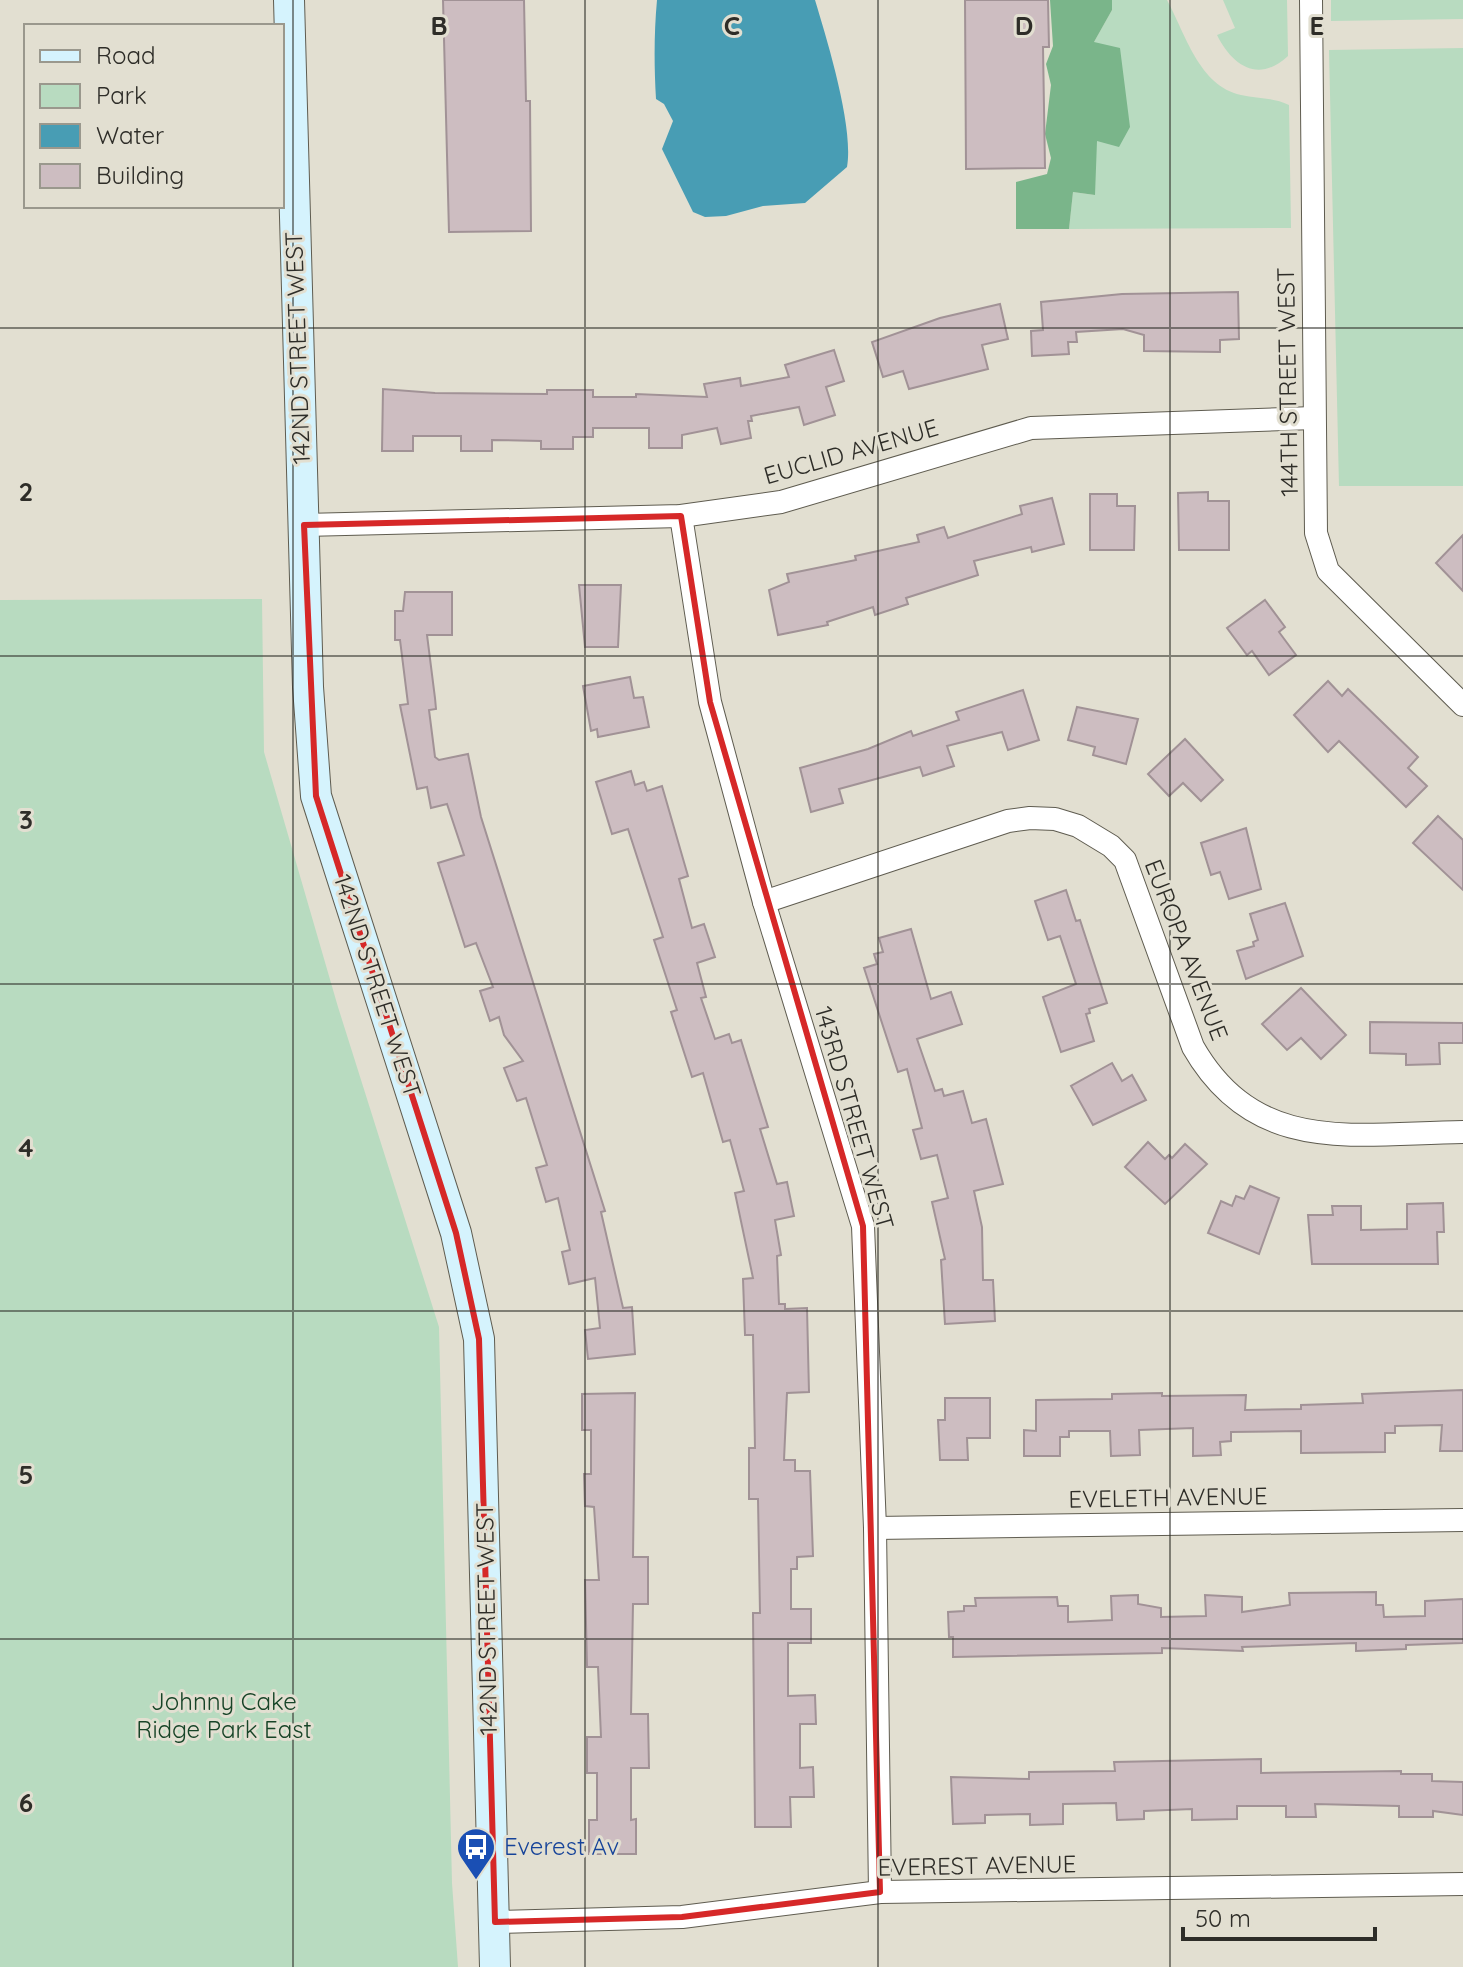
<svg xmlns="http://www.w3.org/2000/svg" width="1463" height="1967" viewBox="0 0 1463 1967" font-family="Quicksand,sans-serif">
<rect width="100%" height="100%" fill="#e2dfd1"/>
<g fill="#b8dbc0">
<path d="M1112,0H1167C1185,33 1199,86 1241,95C1258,99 1273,97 1289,105L1291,228L1069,229L1073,192L1095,195L1094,42L1112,10Z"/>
<path d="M1223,0H1287L1288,56C1258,84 1232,65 1217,35L1235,28Z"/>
<polygon points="1331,0 1463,0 1463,19 1331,21"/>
<polygon points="1463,48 1463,486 1339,486 1329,50"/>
<polygon points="262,599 264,752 338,1007 439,1327 452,1883 458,1967 0,1967 0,600"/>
</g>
<polygon fill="#7ab58a" points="1050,0 1112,0 1112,10 1094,42 1120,48 1130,127 1119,147 1097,141 1095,195 1073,192 1069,229 1016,229 1016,182 1047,174 1051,158 1045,134 1051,85 1046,64 1053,46"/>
<path fill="#489db4" d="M657,0H815C827,40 854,127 847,167L805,203L763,206L726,216L705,217L693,212L662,149L673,121L664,104L656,99C654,65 654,33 657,0Z"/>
<g fill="#cdbdc1" stroke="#a19296" stroke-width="2">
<polygon points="443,0 524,0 526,101 530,101 531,231 449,232"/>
<polygon points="965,0 1048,0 1049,47 1043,47 1045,168 966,169"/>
<polygon points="1238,292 1239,339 1220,340 1220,352 1144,351 1144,335 1123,329 1076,332 1077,342 1068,342 1069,354 1032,356 1031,331 1043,330 1041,302 1122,294"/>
<polygon points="1000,304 1008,339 982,345 988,369 909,389 903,371 883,377 872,342 940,318"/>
<polygon points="834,350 844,381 826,387 835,415 804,425 799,407 751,416 752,421 748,421 751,438 721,444 717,428 682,435 682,448 649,448 649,428 593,428 593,437 573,437 573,449 541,449 541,441 492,440 492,451 461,451 461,436 413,436 413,451 382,451 383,389 435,393 547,394 547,390 593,390 593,397 636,397 636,394 707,397 704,384 740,378 741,386 789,377 785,365"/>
<polygon points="1208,492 1208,501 1229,501 1229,550 1179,550 1178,493"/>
<polygon points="1090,494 1117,494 1117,506 1135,506 1134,550 1090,550"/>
<polygon points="1052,498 1064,544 1032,552 1031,547 974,561 978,575 906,598 908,604 875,615 873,607 827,622 828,625 778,635 769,590 789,582 787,574 856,560 855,556 919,542 917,535 944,527 948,538 1022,514 1020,506"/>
<polygon points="1463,535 1463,591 1436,563"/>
<polygon points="579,585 621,585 618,647 585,647"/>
<polygon points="405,592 452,592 452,635 427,635 435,698 436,709 429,710 435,757 439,760 468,754 481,817 605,1211 601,1212 623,1308 632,1307 635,1354 588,1359 585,1330 600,1328 595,1278 569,1284 562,1252 570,1250 558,1198 546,1202 536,1168 547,1165 526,1098 517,1101 504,1068 523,1061 504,1035 499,1017 490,1021 480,991 493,987 476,943 465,947 438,863 464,855 447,804 431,808 427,787 417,789 400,705 408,704 400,640 395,640 395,611 403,611"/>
<polygon points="1265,600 1285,627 1279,632 1296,655 1269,675 1252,651 1247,655 1227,628"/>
<polygon points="630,677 634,698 643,697 649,727 598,737 597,729 591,731 583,686"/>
<polygon points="1328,681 1342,696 1348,689 1418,757 1408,768 1427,786 1406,807 1339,741 1328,752 1294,715"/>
<polygon points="1023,690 1039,740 1008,750 1002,732 947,746 954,766 923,776 920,767 839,789 843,803 811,812 800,768 868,749 911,731 913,736 959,720 956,712"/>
<polygon points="1077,707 1138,719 1126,764 1093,755 1095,747 1068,740"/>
<polygon points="1185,739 1223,780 1201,801 1183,783 1169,796 1148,774"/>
<polygon points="631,771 635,785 644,782 647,791 662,786 688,876 679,879 692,928 704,924 715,957 697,963 706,997 701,998 715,1039 729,1034 732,1043 741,1040 768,1127 760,1129 777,1184 787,1182 794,1216 775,1220 781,1255 777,1256 779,1304 785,1304 785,1309 807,1308 809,1392 787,1393 784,1460 795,1460 795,1471 810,1471 813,1556 797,1557 797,1569 791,1569 791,1609 811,1609 811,1643 788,1643 788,1696 815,1695 816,1724 800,1724 800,1768 813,1767 814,1797 790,1797 791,1827 755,1827 753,1613 760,1613 758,1499 749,1499 749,1448 755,1448 753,1335 745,1335 743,1279 753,1278 735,1193 744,1191 730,1140 723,1142 703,1073 692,1077 671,1012 677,1010 654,940 663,937 628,829 612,834 596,782"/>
<polygon points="1438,816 1463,840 1463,890 1413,843"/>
<polygon points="1246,828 1261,889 1229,899 1220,872 1211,875 1201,843"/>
<polygon points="1066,890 1076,921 1080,920 1107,1003 1089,1009 1090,1013 1086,1014 1094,1041 1061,1052 1043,997 1076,984 1060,936 1048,940 1035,901"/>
<polygon points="1285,903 1303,956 1246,979 1237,951 1254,946 1253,942 1258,940 1250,914"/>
<polygon points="911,929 931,999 951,992 962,1024 917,1039 935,1091 942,1089 944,1096 963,1091 972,1123 986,1119 1003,1184 974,1191 982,1227 983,1280 993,1280 995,1321 945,1324 941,1260 945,1259 932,1202 948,1198 937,1155 921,1159 913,1130 922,1128 907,1069 898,1072 864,968 877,964 874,954 883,952 879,938"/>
<polygon points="1301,988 1346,1035 1321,1059 1301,1038 1287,1050 1262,1024"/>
<polygon points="1370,1022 1463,1023 1463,1043 1439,1043 1440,1064 1406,1065 1406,1054 1370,1053"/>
<polygon points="1112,1063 1122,1081 1132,1075 1146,1100 1093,1125 1071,1086"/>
<polygon points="1148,1142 1165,1159 1169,1155 1172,1158 1185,1144 1207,1164 1165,1204 1125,1167"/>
<polygon points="1250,1186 1279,1198 1259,1254 1208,1233 1221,1201 1232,1206 1236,1196 1244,1199"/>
<polygon points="1443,1203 1444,1232 1437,1232 1438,1264 1312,1264 1308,1215 1333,1215 1332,1206 1361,1206 1361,1230 1407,1229 1407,1204"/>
<polygon points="1463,1390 1463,1451 1440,1451 1442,1425 1395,1426 1395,1433 1385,1433 1385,1452 1301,1453 1301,1431 1231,1432 1231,1441 1220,1442 1221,1455 1193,1456 1193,1428 1139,1430 1140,1455 1111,1456 1110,1431 1069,1431 1069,1437 1060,1437 1060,1456 1024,1456 1024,1430 1036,1431 1036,1400 1112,1399 1112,1394 1162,1393 1162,1396 1246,1395 1245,1410 1301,1409 1301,1405 1363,1403 1362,1394"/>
<polygon points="635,1393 633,1557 648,1557 648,1604 633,1604 631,1714 648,1714 649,1768 631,1768 631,1820 636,1819 636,1854 589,1854 589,1820 597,1820 597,1773 587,1773 587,1737 601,1737 598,1667 587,1667 585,1580 599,1580 594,1507 585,1506 584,1474 591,1474 591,1430 582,1430 582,1394"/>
<polygon points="945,1398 990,1398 990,1438 967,1438 968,1460 940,1460 938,1420 945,1420"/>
<polygon points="1376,1592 1376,1605 1383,1605 1384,1617 1425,1616 1425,1601 1463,1599 1463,1643 1406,1645 1406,1649 1356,1651 1356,1643 1242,1647 1243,1651 1162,1648 1162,1653 953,1657 953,1637 949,1637 948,1612 964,1611 964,1606 976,1606 975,1598 1057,1597 1058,1606 1068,1606 1068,1622 1112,1620 1111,1596 1138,1595 1138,1604 1161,1608 1161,1617 1206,1616 1205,1595 1242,1597 1242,1612 1290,1605 1289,1593"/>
<polygon points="1261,1759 1261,1773 1401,1771 1401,1774 1432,1774 1432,1781 1463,1782 1463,1815 1433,1811 1433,1817 1399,1817 1399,1806 1315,1804 1316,1817 1286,1817 1286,1806 1237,1806 1237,1819 1192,1820 1192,1809 1144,1811 1144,1819 1117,1820 1116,1803 1063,1804 1063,1824 1030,1825 1030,1814 985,1815 985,1823 953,1824 951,1777 1029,1779 1029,1772 1115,1771 1114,1762"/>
</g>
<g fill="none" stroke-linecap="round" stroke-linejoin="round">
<defs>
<g id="street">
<polyline points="1311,0 1316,533 1328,571 1463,705"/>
<polyline points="681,516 710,702 764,902 863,1226 875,1528 880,1892"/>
<polyline points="304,525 681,516 781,502 1031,428 1314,418"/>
<path d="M764,902L1008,821L1030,818L1055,819L1078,826L1111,846L1125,860L1193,1047C1256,1157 1356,1133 1463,1132"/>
<polyline points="875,1528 1463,1520"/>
<polyline points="495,1922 682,1917 880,1892 1463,1884"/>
</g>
<polyline id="secondary" points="289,0 308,687 316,796 456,1233 479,1339 495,1967"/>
</defs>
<use href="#street" stroke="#5f5c50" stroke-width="24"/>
<use href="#secondary" stroke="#5f5c50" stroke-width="32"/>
<use href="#street" stroke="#fff" stroke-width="22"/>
<use href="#secondary" stroke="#d5f3fd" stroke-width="30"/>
</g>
<path fill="none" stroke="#d62828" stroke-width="6" stroke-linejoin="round" d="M681,516L710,702L863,1226L880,1892L682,1917L495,1922L479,1339L456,1233L316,796L304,525Z"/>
<path fill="none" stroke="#2e2d28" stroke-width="2" stroke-opacity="0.55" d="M293,0V1967M585,0V1967M878,0V1967M1170,0V1967M0,328H1463M0,656H1463M0,984H1463M0,1311H1463M0,1639H1463"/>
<defs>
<symbol id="bus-pin" viewBox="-11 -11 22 30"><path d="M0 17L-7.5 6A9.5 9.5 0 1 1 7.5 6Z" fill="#1a4fb4" stroke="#e2dfd1"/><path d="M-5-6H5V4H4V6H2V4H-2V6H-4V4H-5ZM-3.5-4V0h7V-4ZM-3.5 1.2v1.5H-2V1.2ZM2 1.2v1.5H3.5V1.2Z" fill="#fff"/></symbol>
</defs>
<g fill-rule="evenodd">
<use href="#bus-pin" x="454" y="1825" width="44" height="60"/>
</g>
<g text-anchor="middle" stroke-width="6" stroke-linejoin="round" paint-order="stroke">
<g font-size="24" fill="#2e2d28" stroke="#e2dfd1">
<text transform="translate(298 348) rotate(-92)" y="8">142ND STREET WEST</text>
<text transform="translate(1288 382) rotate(-91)" y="8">144TH STREET WEST</text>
<text transform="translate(851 452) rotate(-16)" y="8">EUCLID AVENUE</text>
<text transform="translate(1186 950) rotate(69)" y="8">EUROPA AVENUE</text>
<text transform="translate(377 986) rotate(72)" y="8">142ND STREET WEST</text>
<text transform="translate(854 1118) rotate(74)" y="8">143RD STREET WEST</text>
<text transform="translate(1168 1498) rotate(-1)" y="8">EVELETH AVENUE</text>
<text transform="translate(487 1619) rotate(-91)" y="8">142ND STREET WEST</text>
<text transform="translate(977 1866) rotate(-1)" y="8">EVEREST AVENUE</text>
</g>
<g font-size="24" fill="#174427" stroke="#e2dfd1">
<text x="224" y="1710">Johnny Cake<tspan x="224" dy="28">Ridge Park East</tspan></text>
</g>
<g font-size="24" fill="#164399" stroke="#e2dfd1" text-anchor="start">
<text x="504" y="1855">Everest Av</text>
</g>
</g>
<g font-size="26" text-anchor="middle" font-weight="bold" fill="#2e2d28" stroke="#e2dfd1" stroke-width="6" stroke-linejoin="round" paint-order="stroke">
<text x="439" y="35">B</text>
<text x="732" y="35">C</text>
<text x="1024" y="35">D</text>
<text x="1317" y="35">E</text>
<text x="26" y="501">2</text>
<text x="26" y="829">3</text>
<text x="26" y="1157">4</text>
<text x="26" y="1484">5</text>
<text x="26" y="1812">6</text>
</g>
<rect x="24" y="24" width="260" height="184" fill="#e2dfd1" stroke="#9a988d" stroke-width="2"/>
<rect x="40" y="50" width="40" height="12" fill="#d5f3fd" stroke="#9a988d" stroke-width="2"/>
<text x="96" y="64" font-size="24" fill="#2e2d28">Road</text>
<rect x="40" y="84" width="40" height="24" fill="#b8dbc0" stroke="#9a988d" stroke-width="2"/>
<text x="96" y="104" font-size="24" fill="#2e2d28">Park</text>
<rect x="40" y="124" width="40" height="24" fill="#489db4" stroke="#9a988d" stroke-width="2"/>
<text x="96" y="144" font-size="24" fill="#2e2d28">Water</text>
<rect x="40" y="164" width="40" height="24" fill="#cdbdc1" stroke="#9a988d" stroke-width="2"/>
<text x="96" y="184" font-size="24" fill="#2e2d28">Building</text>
<path d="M1183 1927v12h192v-12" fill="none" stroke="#2e2d28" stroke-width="4"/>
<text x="1195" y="1927" font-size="24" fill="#2e2d28" stroke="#e2dfd1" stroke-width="6" paint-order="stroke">50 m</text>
</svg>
